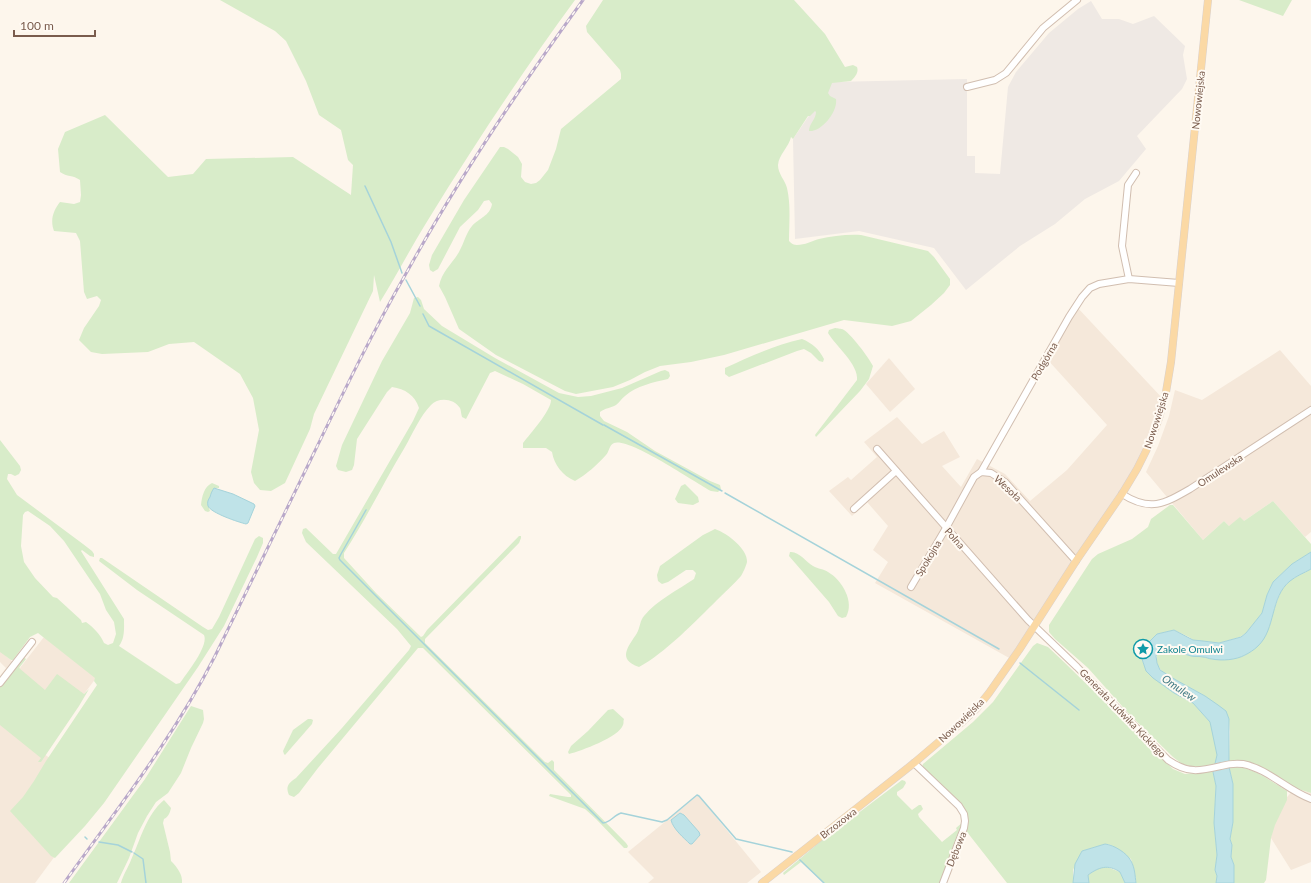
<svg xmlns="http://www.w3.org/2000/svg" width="1311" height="883" viewBox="0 0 1311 883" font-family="Lato,sans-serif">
<rect width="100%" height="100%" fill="#fdf6ec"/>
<g fill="#f5e8da">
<polygon points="1076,306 1164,400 1142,459 1011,659 875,583 888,562 873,550 888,526 867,502 852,516 829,491 848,477 851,480 877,457 864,442 897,417 922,444 944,431 960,457 942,466 961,487 977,459 1005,474 1030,501 1067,470 1107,425 1046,358"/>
<polygon points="1280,350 1311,386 1311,532 1305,537 1273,501 1244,521 1229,526 1224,521 1203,540 1146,472 1158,446 1169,416 1175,390 1202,400"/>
<polygon points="889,358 915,389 890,412 866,384"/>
<polygon points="44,637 96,678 84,694 46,690 0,693 0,676 6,668 0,662 0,651 20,668"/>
<polygon points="0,722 51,759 55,856 35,883 0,883"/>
<polygon points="1295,788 1311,793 1311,862 1291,870 1271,838 1274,812"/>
<polygon points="698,795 761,872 747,883 648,883 654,878 628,852"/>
</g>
<polygon fill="#efe9e4" points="1091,1 1102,19 1119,19 1133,24 1154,16 1185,46 1183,55 1187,79 1182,89 1137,136 1146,149 1119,181 1085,199 1055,224 1020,246 966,290 934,248 859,231 795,239 793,139 832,82 967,79 967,156 975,156 975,173 1000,174 1008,87 1016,72 1049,33 1078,9"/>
<g fill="#d8ecc9" fill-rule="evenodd">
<path d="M220,0H575C523,71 474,145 428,220C411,247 397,275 380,302L374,275L373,291L314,414L310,429L285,483L271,491L260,490L254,483L251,472L259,430L253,398L240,374L194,342L169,344L148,352L102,354L91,352L79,340L84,328L99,306L101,300L97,296L87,299L84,292L80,241L76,233L54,231C50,220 53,211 60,202L74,204L80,202L81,195L80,180C73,175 67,177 60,172L58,149L65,132L105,115L168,177L193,174L206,159L293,157L351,195L353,165L348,160L341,130L319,115L306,81L286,41L275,31Z"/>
<path d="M603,0H794L825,34L845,67L853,65L857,67C859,73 855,77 851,81L832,83L828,93L830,96L836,99C838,111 822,132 809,131C809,124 816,119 816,112L815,111L810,116H808L793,139L791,137C789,147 779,154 778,165C778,174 785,180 787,188C791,205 789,224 789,241C792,244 794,245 797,245C805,245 812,241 819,239C832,236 848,234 861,235L928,251L934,257L950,279V285L944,293L931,305L911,321L892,326L844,320L724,355L691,362L660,366L645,372L630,380L613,387L576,394L565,391L496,355L459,329L445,297L439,286C442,271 452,264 459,252C464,243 466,233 472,226C479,218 490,216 492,204L489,200L484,201L478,210L460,227L438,269L433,272L430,270L429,265L432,255L464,200L500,147H504L508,149L518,157L522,164L521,177L525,182L531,184L536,183L540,180L548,170L556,149L561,129L621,79V74L620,70L587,32L586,26Z"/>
<polygon points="1239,0 1292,0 1283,16"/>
<path d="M418,297L421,300L424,309L442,326L495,358L559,393L578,397L591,396L622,388L661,371L665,370L669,372L670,376L668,379C654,382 636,386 625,396C621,399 620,402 616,405C611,408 605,408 600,412V416L604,421L627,432L655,451L710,481L720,485L721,489L718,492L711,491C696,483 629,437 614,443C609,445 609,452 606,455C597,465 587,474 575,481C563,476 554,465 552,452L546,448H523V443C530,434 551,411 551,400L523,384L495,371L490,373L466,419L462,417C461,414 461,410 460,408C454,398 438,397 431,405C420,416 413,433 405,447C384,482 366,519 344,553V558L376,593L421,637L423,636L427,630L519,536H521V538L519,543L425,639V643L545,762L548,763L552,760L554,762V770L626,843L628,846L627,848H624L596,819L585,809L549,796L550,794L568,797H571V795L423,648H418L318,768L299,793L294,797L289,795C285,786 289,783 296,778L342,728L409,650L411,646L397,629L306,542L302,533L303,529L306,528L333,554H336L413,421L419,408C415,395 405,389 392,387L387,392L357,439L354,465L352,470L346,472L338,470L336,466L342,445L382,361L410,313L414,298Z"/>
<path d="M835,328C836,328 841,329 842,329C850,332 869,358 873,366L869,379L860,391L816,437L815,435L857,380C859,365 836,346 828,333L829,330Z"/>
<path d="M802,339C812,343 819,349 824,359L823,362L819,361L811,353L804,349L797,351L729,377L725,374V368C749,357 775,345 802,339Z"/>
<path d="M0,440L20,466L21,470L19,474L15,476L11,474H8L7,479L17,495L83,544L92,551L94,554V557L90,556L82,550L81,551L124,619C124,629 125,638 119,646L176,684L180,683C186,674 209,646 204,635L137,590L99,561L100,558H102L203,627L208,630L212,629L219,617L255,539L259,536L263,538V543L257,557L224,626L198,667L104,803L85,826L55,858L51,856L10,811L23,797L34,781L46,761L97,685L94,681L95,678L38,633L30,637L13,660H11L0,652ZM28,511L50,526L64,541L91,581L100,594L106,610L114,622L116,634L113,643L108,645L104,643C100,634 94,628 86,622L82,623L81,620L57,598L53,597L35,578L24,562L21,546L23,515L25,512Z"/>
<path d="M212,483L219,486V488H214L209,508L210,511L208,512L205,511L201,505C202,496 204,487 212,483Z"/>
<polygon points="685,484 698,497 699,502 693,505 678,503 675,499 681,486"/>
<polygon points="1273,501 1311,544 1311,552 1292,564 1273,582 1267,595 1262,613 1246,633 1240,637 1219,643 1203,641 1193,640 1189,637 1174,630 1157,634 1145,646 1142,659 1144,665 1165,686 1179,696 1186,698 1193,703 1210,722 1212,726 1218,755 1215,764 1201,767 1191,766 1182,764 1173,757 1130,715 1088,668 1055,639 1049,632 1049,625 1092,559 1098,554 1132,539 1148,527 1151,519 1170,505 1173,505 1203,540 1224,521 1229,526 1240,517 1244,521"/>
<path d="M715,529C727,533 748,549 747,562C746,566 743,573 741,576C734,584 725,592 717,600C697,620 664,654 639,667C616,659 629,646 637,633C640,628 640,620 644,616C657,600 678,590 694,579L696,573L693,570H686L668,582L662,584L658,581L657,575L660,566L703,535Z"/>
<path d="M790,552C799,551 806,562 813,566C818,569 824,569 828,572C842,580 855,602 846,617L842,618L838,616L829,602L789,556Z"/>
<path d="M1311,569V793L1295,788L1255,765L1229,762L1230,732L1229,719C1221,712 1213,702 1205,696C1189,685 1149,677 1158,652L1163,650H1169L1196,657H1204L1211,659L1244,656L1263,639L1281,591L1289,581Z"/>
<polygon points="1037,643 1048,647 1064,662 1173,769 1185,774 1212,771 1213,772 1216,786 1214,823 1217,855 1215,870 1217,876 1216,883 1136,883 1134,870 1131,859 1111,845 1105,844 1082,851 1073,870 1073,883 1007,883 967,832 967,815 964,808 957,799 922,767 923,764 973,722 993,702 1033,646"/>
<polygon points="23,657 26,659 19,668 45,690 57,674 84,694 89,689 79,706 41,762 38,762 41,758 0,725 0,687"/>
<polygon points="191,706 203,710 204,719 203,723 191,748 181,773 168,793 156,802 147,816 138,833 129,858 117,883 69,883 145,779"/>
<path d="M613,709L624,719C623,721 624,723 623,725C619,737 581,751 569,754L568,752L571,746L588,731L608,710Z"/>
<polygon points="308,719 311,719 313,720 312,724 285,755 284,754 283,751 293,730"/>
<path d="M1229,767C1250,764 1270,781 1287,791V800L1275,825L1271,838L1266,880L1264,883H1234V865L1231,857L1232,845L1230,839L1233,822V784Z"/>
<polygon points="902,780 905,781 906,783 903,788 897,792 897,795 912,810 919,805 921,805 923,809 918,814 919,817 942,842 957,830 956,828 963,822 940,883 824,883 801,862 784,875 783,873 820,842"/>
<path d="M164,800L171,808C170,813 168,817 164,819L163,823L170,852L171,861C177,867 183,875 182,883H121C123,875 128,868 131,860C140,841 146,815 164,800Z"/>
<polygon points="1100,867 1107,867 1120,872 1125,883 1089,883 1088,875"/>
</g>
<g fill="#bfe3e8" stroke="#a5d3da">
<path d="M214,488L233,494L254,504L255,506L248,523L246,524C238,522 211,513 208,506C207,502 208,500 210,497C211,493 212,491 214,488Z"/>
<path d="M1311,552V569C1304,573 1296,576 1290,581C1270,597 1276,629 1258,646C1254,650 1249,653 1245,655C1236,660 1222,661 1212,659C1209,659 1206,657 1203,657C1199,656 1195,657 1191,656C1180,653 1169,647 1158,652L1156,656L1157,663L1160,670L1176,680L1205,696L1218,705L1226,711L1229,719V767L1233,784V822L1230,839L1232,845L1231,857L1234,865V883H1216L1217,876L1215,870L1217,855L1214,823L1216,786L1213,772L1217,755L1210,722L1193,703L1174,693L1153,678L1146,671L1142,659L1145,646L1157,634L1174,630L1193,640L1203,641L1219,643L1241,637L1246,633L1262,613L1267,595L1273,582L1292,564Z"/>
<path d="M680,813L684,815L699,832L700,835L692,844H690C684,838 673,829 671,820Z"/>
<path d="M1105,844C1114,845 1127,853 1131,861C1135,868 1135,876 1136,883H1125L1120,872C1108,864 1099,867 1088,875L1089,883H1073L1075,864L1082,851Z"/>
</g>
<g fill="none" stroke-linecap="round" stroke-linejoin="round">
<g stroke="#a5d3da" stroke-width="1.5">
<polyline points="365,186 391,242 402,273"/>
<polyline points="406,280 420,306"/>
<polyline points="423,314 429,326 603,425"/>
<polyline points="604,425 722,491"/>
<polyline points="725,493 999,649"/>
<path d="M366,510L341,554L339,558L340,560L603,823C610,823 614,815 621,813L662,822L667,820L697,795L699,796L736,839L792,852"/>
<polyline points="1020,663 1079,710"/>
<polyline points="85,837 87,839"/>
<polyline points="99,842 118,845 132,852"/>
<polyline points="134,853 143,859 146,883"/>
<polyline points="800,860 824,883"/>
</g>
<defs>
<g id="minor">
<polyline points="967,87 995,80 1006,73 1043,28 1077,0"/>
<polyline points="1129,279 1122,246 1128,185 1136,173"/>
<path d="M877,449L1028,620L1077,667L1168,760C1188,774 1200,771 1221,766C1228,764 1235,763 1243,764C1268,769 1287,790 1311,799"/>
<polyline points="981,472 1069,317 1082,297 1090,288 1099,284 1129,279 1179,283"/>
<path d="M1122,494C1150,512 1164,504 1190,489L1311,410"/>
<polyline points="854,509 896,471"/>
<polyline points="911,587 946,528 974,477 981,472 991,473 1005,482 1076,561"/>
<polyline points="0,683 32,642"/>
<polyline points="914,763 959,806 964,814 965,821 964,828 943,883"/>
</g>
<polyline id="major" points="762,883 914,763 961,723 977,708 989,693 1019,650 1076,561 1122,494 1137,469 1149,445 1159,418 1166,392 1171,362 1208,0"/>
</defs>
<use href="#minor" stroke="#d1beb0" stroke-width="8"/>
<use href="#major" stroke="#dad1cd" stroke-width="8"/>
<use href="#minor" stroke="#fff" stroke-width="6"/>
<use href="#major" stroke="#fbd9a5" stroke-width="7"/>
<defs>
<path id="rail" d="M64,883C117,809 174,737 215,656C247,590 279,525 311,459C342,395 373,331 408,270C460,176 520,87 583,0"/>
</defs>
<use href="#rail" stroke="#b9a8c9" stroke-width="3"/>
<use href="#rail" stroke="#fffaf3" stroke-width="1.5" stroke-dasharray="4.5" stroke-linecap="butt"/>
</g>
<defs>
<symbol id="sight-ring" viewBox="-11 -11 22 22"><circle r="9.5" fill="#fffaf3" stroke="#0f9aa8" stroke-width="1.5"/><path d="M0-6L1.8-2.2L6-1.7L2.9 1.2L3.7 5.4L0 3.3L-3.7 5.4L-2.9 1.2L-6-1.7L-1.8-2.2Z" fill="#0f9aa8"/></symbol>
</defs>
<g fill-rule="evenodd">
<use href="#sight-ring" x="1132" y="638" width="22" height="22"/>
</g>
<g text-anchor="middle" stroke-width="4" stroke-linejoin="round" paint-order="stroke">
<g font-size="10" fill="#7a5c4d" stroke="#fffaf3">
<text transform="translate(1198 100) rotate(-84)" y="4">Nowowiejska</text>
<text transform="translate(1044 361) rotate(-60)" y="4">Podgórna</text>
<text transform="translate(1156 420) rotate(-72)" y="4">Nowowiejska</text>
<text transform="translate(1220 470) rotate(-33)" y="4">Omulewska</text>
<text transform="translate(1008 488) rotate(43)" y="4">Wesoła</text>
<text transform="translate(955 538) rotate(49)" y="4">Polna</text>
<text transform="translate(928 558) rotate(-59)" y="4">Spokojna</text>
<text transform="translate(1123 713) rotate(46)" y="4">Generała Ludwika Kickiego</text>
<text transform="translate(961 720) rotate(-44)" y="4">Nowowiejska</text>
<text transform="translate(838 823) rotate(-38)" y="4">Brzozowa</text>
<text transform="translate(956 849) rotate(-68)" y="4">Dębowa</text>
</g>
<g font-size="10" fill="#0d838f" stroke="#fffaf3" text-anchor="start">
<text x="1157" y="653">Zakole Omulwi</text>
</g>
<g font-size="11" font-style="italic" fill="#437c86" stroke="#fffaf3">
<text transform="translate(1179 688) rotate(34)" y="4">Omulew</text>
</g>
</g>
<path d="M14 30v6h81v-6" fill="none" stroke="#7a5c4d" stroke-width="2"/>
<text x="20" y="30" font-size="12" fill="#7a5c4d" stroke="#fffaf3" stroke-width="3" paint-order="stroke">100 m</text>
</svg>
